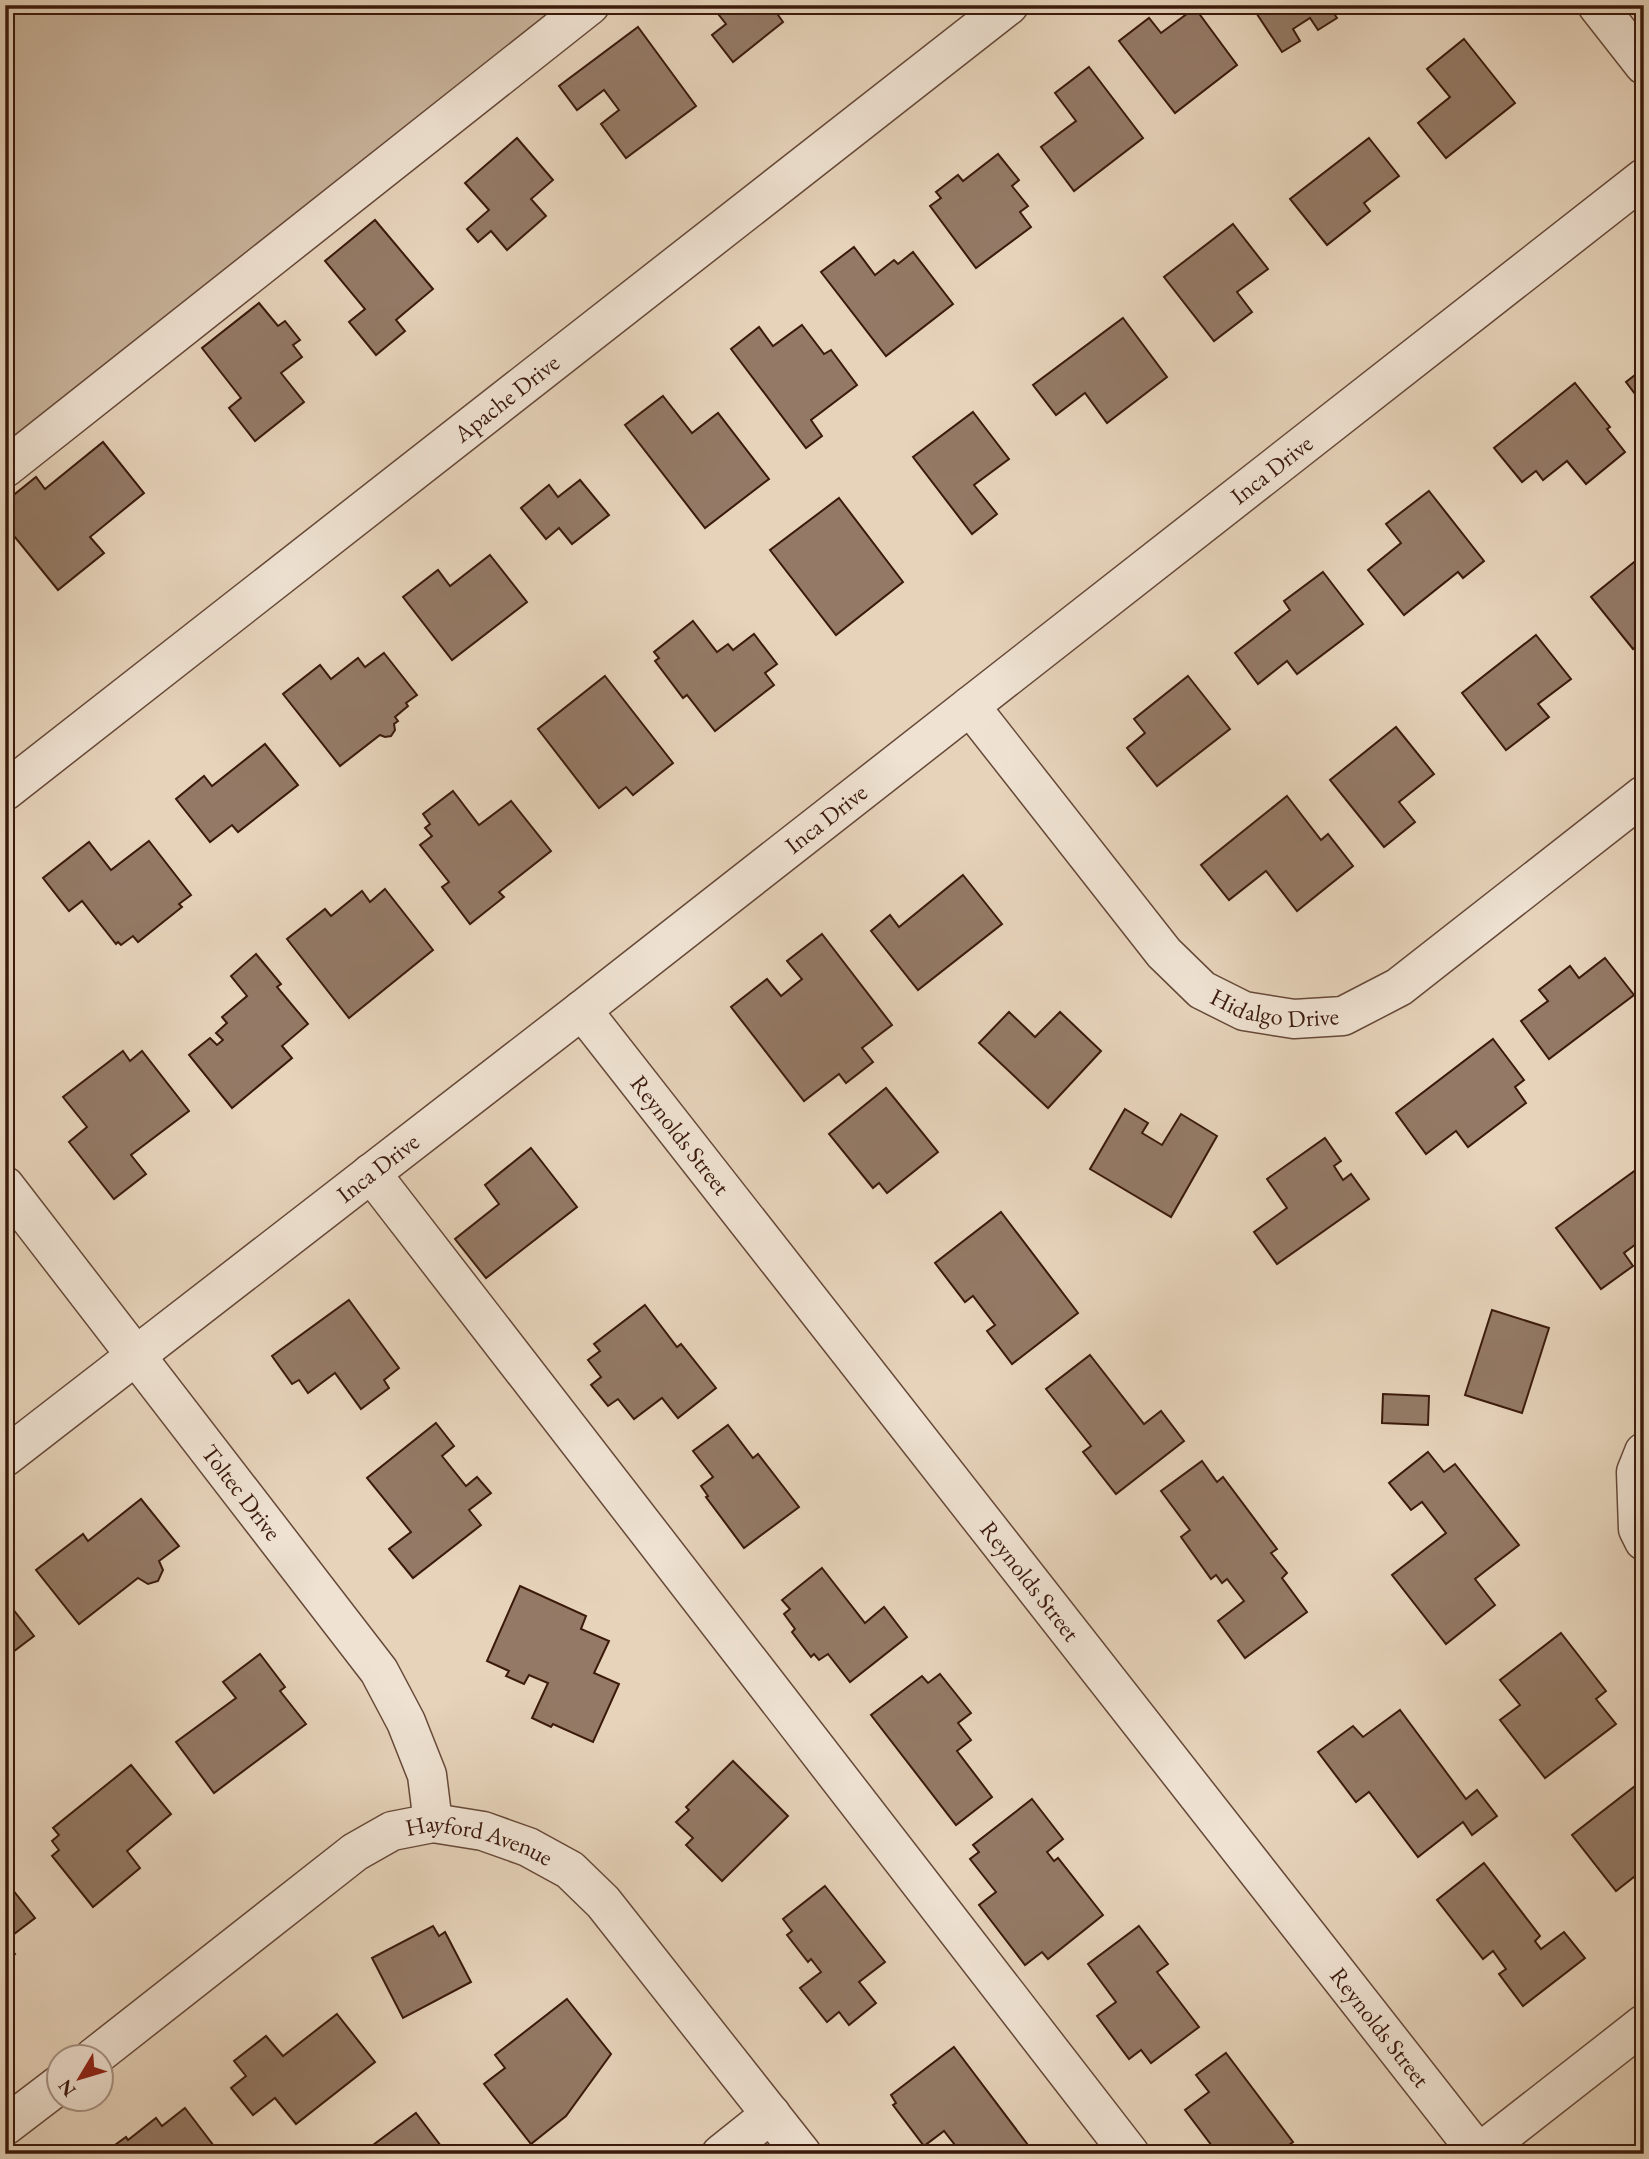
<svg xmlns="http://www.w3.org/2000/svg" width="1649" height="2159" viewBox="0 0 1649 2159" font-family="'EB Garamond',serif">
<rect width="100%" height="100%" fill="#e6d3ba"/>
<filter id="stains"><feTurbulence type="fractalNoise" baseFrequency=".00286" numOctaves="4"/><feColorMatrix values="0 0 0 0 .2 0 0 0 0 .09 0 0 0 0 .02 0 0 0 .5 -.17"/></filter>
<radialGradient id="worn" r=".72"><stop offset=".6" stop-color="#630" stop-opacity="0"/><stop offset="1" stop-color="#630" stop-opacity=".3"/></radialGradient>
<polygon fill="#c9b49c" stroke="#826754" stroke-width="2" points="5,5 604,5 5,477"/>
<g fill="#947a66" stroke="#3b1a0c" stroke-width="2">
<polygon points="711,5 771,5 783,22 733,62 712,35 726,24"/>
<polygon points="1251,5 1328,5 1337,18 1318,30 1310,18 1293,29 1300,41 1282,52"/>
<polygon points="1195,8 1237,65 1175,113 1119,41 1149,18 1161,33"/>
<polygon points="638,27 696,106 626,158 601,124 619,110 604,90 577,110 559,86"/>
<polygon points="1464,39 1515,103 1446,158 1418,123 1450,97 1427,69"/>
<polygon points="1089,67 1143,138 1074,191 1041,147 1076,121 1055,93"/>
<polygon points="517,138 553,180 531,199 546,216 507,250 491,231 478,242 467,229 489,210 465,183"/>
<polygon points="1369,138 1399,176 1364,203 1370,211 1327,245 1290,199"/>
<polygon points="998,154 1019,180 1012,186 1028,206 1020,212 1031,227 976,268 930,206 941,198 936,192 958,175 963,181"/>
<polygon points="375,220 433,289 396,320 405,331 376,355 349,322 365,309 325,261"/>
<polygon points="1233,224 1268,269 1237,292 1252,312 1214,341 1164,277"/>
<polygon points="854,247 875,275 894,260 898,264 913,252 953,304 886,356 821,272"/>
<polygon points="259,303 278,326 285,321 300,340 293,345 302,357 281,373 304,402 255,441 229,408 241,398 202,348"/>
<polygon points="1123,318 1167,377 1107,423 1085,393 1056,415 1033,385"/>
<polygon points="802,325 824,354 831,350 857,385 811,420 822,436 806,448 731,349 759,327 773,346"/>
<polygon points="1644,368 1644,406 1626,382"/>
<polygon points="1575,383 1610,427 1607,429 1625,452 1586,484 1567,461 1543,480 1536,471 1522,482 1494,448"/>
<polygon points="663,396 692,433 718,413 769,479 705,528 625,425"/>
<polygon points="973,412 1009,459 974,485 997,514 972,534 913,457"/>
<polygon points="103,442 144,493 90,537 104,553 58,590 5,525 5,502 36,477 45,489"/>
<polygon points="580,480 609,515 572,544 559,528 546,539 521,508 549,485 558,497"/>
<polygon points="1429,491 1484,561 1463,578 1458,572 1404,615 1368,570 1401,543 1386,524"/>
<polygon points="839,498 903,582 836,635 770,550"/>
<polygon points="1644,554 1644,640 1633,649 1591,597"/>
<polygon points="490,555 527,602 452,660 403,597 438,570 450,586"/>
<polygon points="1323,572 1363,624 1297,674 1287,661 1258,684 1235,653 1290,610 1284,601"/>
<polygon points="693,621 717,652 728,644 733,650 754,634 777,664 765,673 774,685 715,731 687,695 683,698 655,661 659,658 654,652"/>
<polygon points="1536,635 1571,679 1538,704 1549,717 1506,750 1462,693"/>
<polygon points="384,653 417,695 406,703 408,706 395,717 398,721 394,724 395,730 391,736 385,737 380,735 340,766 283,694 320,665 331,679 358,658 365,667"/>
<polygon points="605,676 673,763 633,795 626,787 599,808 538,729"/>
<polygon points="1188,676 1230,729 1157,786 1127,748 1145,733 1134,719"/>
<polygon points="1396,727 1434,774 1399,802 1415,822 1384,847 1330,780"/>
<polygon points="265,744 298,785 238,832 232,825 210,842 176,799 204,776 212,786"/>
<polygon points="453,791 479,825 511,801 551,851 499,892 504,897 470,924 442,887 449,882 420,845 432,836 425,828 430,824 423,814"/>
<polygon points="1287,796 1321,840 1328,834 1353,866 1297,911 1266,871 1229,900 1201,865"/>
<polygon points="149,841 191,895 179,904 182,907 138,942 133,936 121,945 118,942 116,944 82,901 69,911 43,878 89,842 111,870"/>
<polygon points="963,875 1002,924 918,990 871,931 890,915 899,927"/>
<polygon points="385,889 433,950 349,1018 287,939 325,909 331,916 362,891 370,902"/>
<polygon points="822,934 892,1025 862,1048 873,1062 846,1083 839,1074 804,1101 731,1007 767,979 781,996 802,979 787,961"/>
<polygon points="256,954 281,984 277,987 308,1024 282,1046 292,1058 232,1108 189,1055 210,1038 217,1045 223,1040 216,1033 227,1023 222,1017 247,996 231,976"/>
<polygon points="1605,958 1634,995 1549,1059 1521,1021 1548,1001 1539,990 1570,966 1579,978"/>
<polygon points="1009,1012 1035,1037 1060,1012 1101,1051 1048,1108 979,1043"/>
<polygon points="1493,1039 1524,1080 1515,1087 1526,1103 1468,1147 1456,1131 1426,1154 1396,1113"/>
<polygon points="123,1051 130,1061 142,1051 189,1111 131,1155 146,1174 114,1199 69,1142 87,1127 63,1097"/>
<polygon points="886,1088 938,1152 887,1193 879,1183 873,1188 829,1134"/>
<polygon points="1125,1109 1148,1123 1142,1133 1162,1145 1181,1114 1217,1136 1171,1217 1090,1169"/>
<polygon points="1325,1138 1341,1161 1334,1166 1343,1180 1351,1174 1369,1199 1277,1264 1254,1232 1287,1208 1267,1179"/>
<polygon points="531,1148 577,1207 486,1278 455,1239 499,1204 485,1185"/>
<polygon points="1644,1164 1644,1238 1624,1253 1633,1266 1601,1289 1556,1228"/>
<polygon points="1001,1212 1078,1313 1012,1364 987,1331 995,1325 973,1296 965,1302 935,1263"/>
<polygon points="349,1300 399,1368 384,1380 389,1388 361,1409 335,1373 308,1393 299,1380 292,1384 272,1356"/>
<polygon points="645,1305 677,1347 681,1344 716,1388 678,1418 662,1398 634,1419 618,1399 608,1406 591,1385 601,1377 588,1360 600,1351 594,1344"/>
<polygon points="1492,1310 1549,1328 1522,1413 1465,1395"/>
<polygon points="1090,1355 1144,1424 1161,1411 1184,1441 1116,1494 1083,1452 1091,1446 1046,1389"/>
<polygon points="1383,1394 1429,1396 1428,1425 1382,1423"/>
<polygon points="436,1423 454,1446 442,1456 466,1486 477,1477 491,1493 469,1510 481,1525 413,1578 389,1549 411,1532 367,1478"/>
<polygon points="728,1425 753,1458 758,1454 799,1507 744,1548 706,1497 708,1496 701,1486 713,1477 693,1451"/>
<polygon points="1428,1452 1444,1472 1455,1464 1519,1545 1475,1579 1495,1605 1446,1644 1392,1575 1446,1533 1422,1502 1411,1510 1389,1483"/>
<polygon points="1202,1461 1217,1482 1223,1477 1277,1549 1271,1553 1287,1573 1282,1578 1307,1612 1245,1658 1218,1621 1244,1601 1227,1579 1222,1583 1216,1575 1211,1579 1181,1537 1190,1530 1161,1491"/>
<polygon points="141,1499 179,1546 159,1561 163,1570 158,1581 148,1584 138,1578 79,1624 36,1570 83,1534 88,1541"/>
<polygon points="822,1568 865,1623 884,1607 907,1637 850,1682 828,1654 819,1660 814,1654 811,1657 792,1632 795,1629 784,1614 790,1609 782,1600"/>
<polygon points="520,1586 586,1616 581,1629 609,1641 594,1673 619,1684 593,1742 553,1724 551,1727 532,1718 548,1683 529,1675 524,1684 506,1676 509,1671 487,1661"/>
<polygon points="5,1599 34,1636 5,1658"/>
<polygon points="1561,1633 1606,1691 1596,1699 1616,1724 1545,1778 1500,1720 1520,1705 1500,1680"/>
<polygon points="260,1654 285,1687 280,1691 306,1724 214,1793 176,1742 236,1698 223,1682"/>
<polygon points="940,1674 971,1713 958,1723 971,1740 957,1751 992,1797 956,1825 871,1715 922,1676 928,1683"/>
<polygon points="1400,1710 1466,1799 1477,1790 1497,1816 1472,1835 1463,1822 1418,1857 1369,1792 1356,1802 1318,1752 1353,1726 1363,1737"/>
<polygon points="733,1761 788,1816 722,1881 686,1845 693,1838 676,1822 689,1810 686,1807"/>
<polygon points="131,1765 171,1814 127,1851 140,1868 93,1907 52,1856 59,1850 52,1841 59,1835 53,1828"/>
<polygon points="1644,1779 1644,1869 1616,1891 1572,1835"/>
<polygon points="1032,1799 1063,1839 1047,1852 1054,1861 1058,1858 1103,1915 1048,1959 1042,1952 1025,1965 979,1905 996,1892 970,1859 979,1852 973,1845"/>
<polygon points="1484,1863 1540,1936 1535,1941 1541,1949 1564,1932 1585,1958 1523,2006 1499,1974 1506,1969 1493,1951 1483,1959 1437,1900"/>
<polygon points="5,1880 35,1918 5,1941"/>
<polygon points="825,1886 885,1962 859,1982 876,2003 849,2025 839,2012 827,2022 800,1988 821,1972 811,1959 808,1962 787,1935 792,1931 783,1919"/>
<polygon points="433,1926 439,1936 445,1932 471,1982 403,2018 372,1958"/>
<polygon points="1139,1926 1168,1964 1157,1972 1199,2027 1151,2063 1141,2050 1129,2059 1097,2016 1116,2002 1088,1964"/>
<polygon points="5,1941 15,1954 5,1962"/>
<polygon points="567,1999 611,2054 566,2116 531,2144 484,2084 505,2068 495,2055"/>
<polygon points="337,2014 375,2062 296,2124 275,2098 253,2115 231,2088 246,2076 234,2061 266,2036 283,2056"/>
<polygon points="954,2047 1028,2145 1017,2154 962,2154 944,2131 924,2146 893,2105 896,2103 891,2095"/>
<polygon points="1226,2053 1293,2142 1277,2154 1218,2154 1185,2110 1209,2092 1196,2075"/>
<polygon points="185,2108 220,2154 104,2153 126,2137 128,2140 156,2118 162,2126"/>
<polygon points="416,2113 447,2154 361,2154"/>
</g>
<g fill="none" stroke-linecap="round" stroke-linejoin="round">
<defs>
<g id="minor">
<polyline points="1597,5 1644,65"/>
<polyline points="5,468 590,5"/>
<path id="s1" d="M970,706L1164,953L1202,990L1244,1011L1294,1019L1343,1016L1399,987L1644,795"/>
<path id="s2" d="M5,791L1009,5"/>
<path id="s3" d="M582,1010L1479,2154"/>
<polyline points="371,1173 1130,2154"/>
<path id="s4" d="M5,1186L379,1671L406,1722L427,1775L433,1823"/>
<polyline points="1644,1452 1636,1472 1638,1529 1644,1541"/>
<path id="s5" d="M5,1457L582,1010L1644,178"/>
<path id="s6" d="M93,2058L355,1852L392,1831L433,1823L483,1831L528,1847L570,1870L603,1902L802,2154"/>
<polyline points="5,2126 60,2084"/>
<polyline points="721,2154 771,2114"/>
<polyline points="1478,2154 1644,2024"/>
</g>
</defs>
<use href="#minor" stroke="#664838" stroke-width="41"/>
<use href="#minor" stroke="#efe2d2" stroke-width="38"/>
</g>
<g text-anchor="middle" stroke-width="5" stroke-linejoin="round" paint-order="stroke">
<g font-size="24" fill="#3b1a0c" stroke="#efe2d2">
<text dy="8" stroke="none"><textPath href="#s2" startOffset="637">Apache Drive</textPath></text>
<text dy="8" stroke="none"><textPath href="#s5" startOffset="1606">Inca Drive</textPath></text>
<text dy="8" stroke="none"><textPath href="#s5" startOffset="1040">Inca Drive</textPath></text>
<text dy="8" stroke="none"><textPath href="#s1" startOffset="444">Hidalgo Drive</textPath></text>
<text dy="8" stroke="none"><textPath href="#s3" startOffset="159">Reynolds Street</textPath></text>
<text dy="8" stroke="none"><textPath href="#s5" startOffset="472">Inca Drive</textPath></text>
<text dy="8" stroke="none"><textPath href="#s4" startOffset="387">Toltec Drive</textPath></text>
<text dy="8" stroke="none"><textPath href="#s3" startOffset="726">Reynolds Street</textPath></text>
<text dy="8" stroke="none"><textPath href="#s6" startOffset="466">Hayford Avenue</textPath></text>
<text dy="8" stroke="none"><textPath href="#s3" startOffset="1293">Reynolds Street</textPath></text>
</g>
</g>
<rect width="1649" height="2159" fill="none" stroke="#e6d3ba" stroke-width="28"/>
<rect x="7" y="7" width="1635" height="2145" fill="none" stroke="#3b1a0c" stroke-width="3.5"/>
<rect x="14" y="14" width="1621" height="2131" fill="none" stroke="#3b1a0c" stroke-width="2"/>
<g transform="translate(80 2078) rotate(232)"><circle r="33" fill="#efe2d2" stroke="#a79283" stroke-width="2"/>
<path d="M0-5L12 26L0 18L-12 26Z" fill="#8f2418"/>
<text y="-10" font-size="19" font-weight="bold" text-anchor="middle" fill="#3b1a0c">N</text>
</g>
<rect width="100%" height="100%" filter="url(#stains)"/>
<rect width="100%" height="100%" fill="url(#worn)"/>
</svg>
